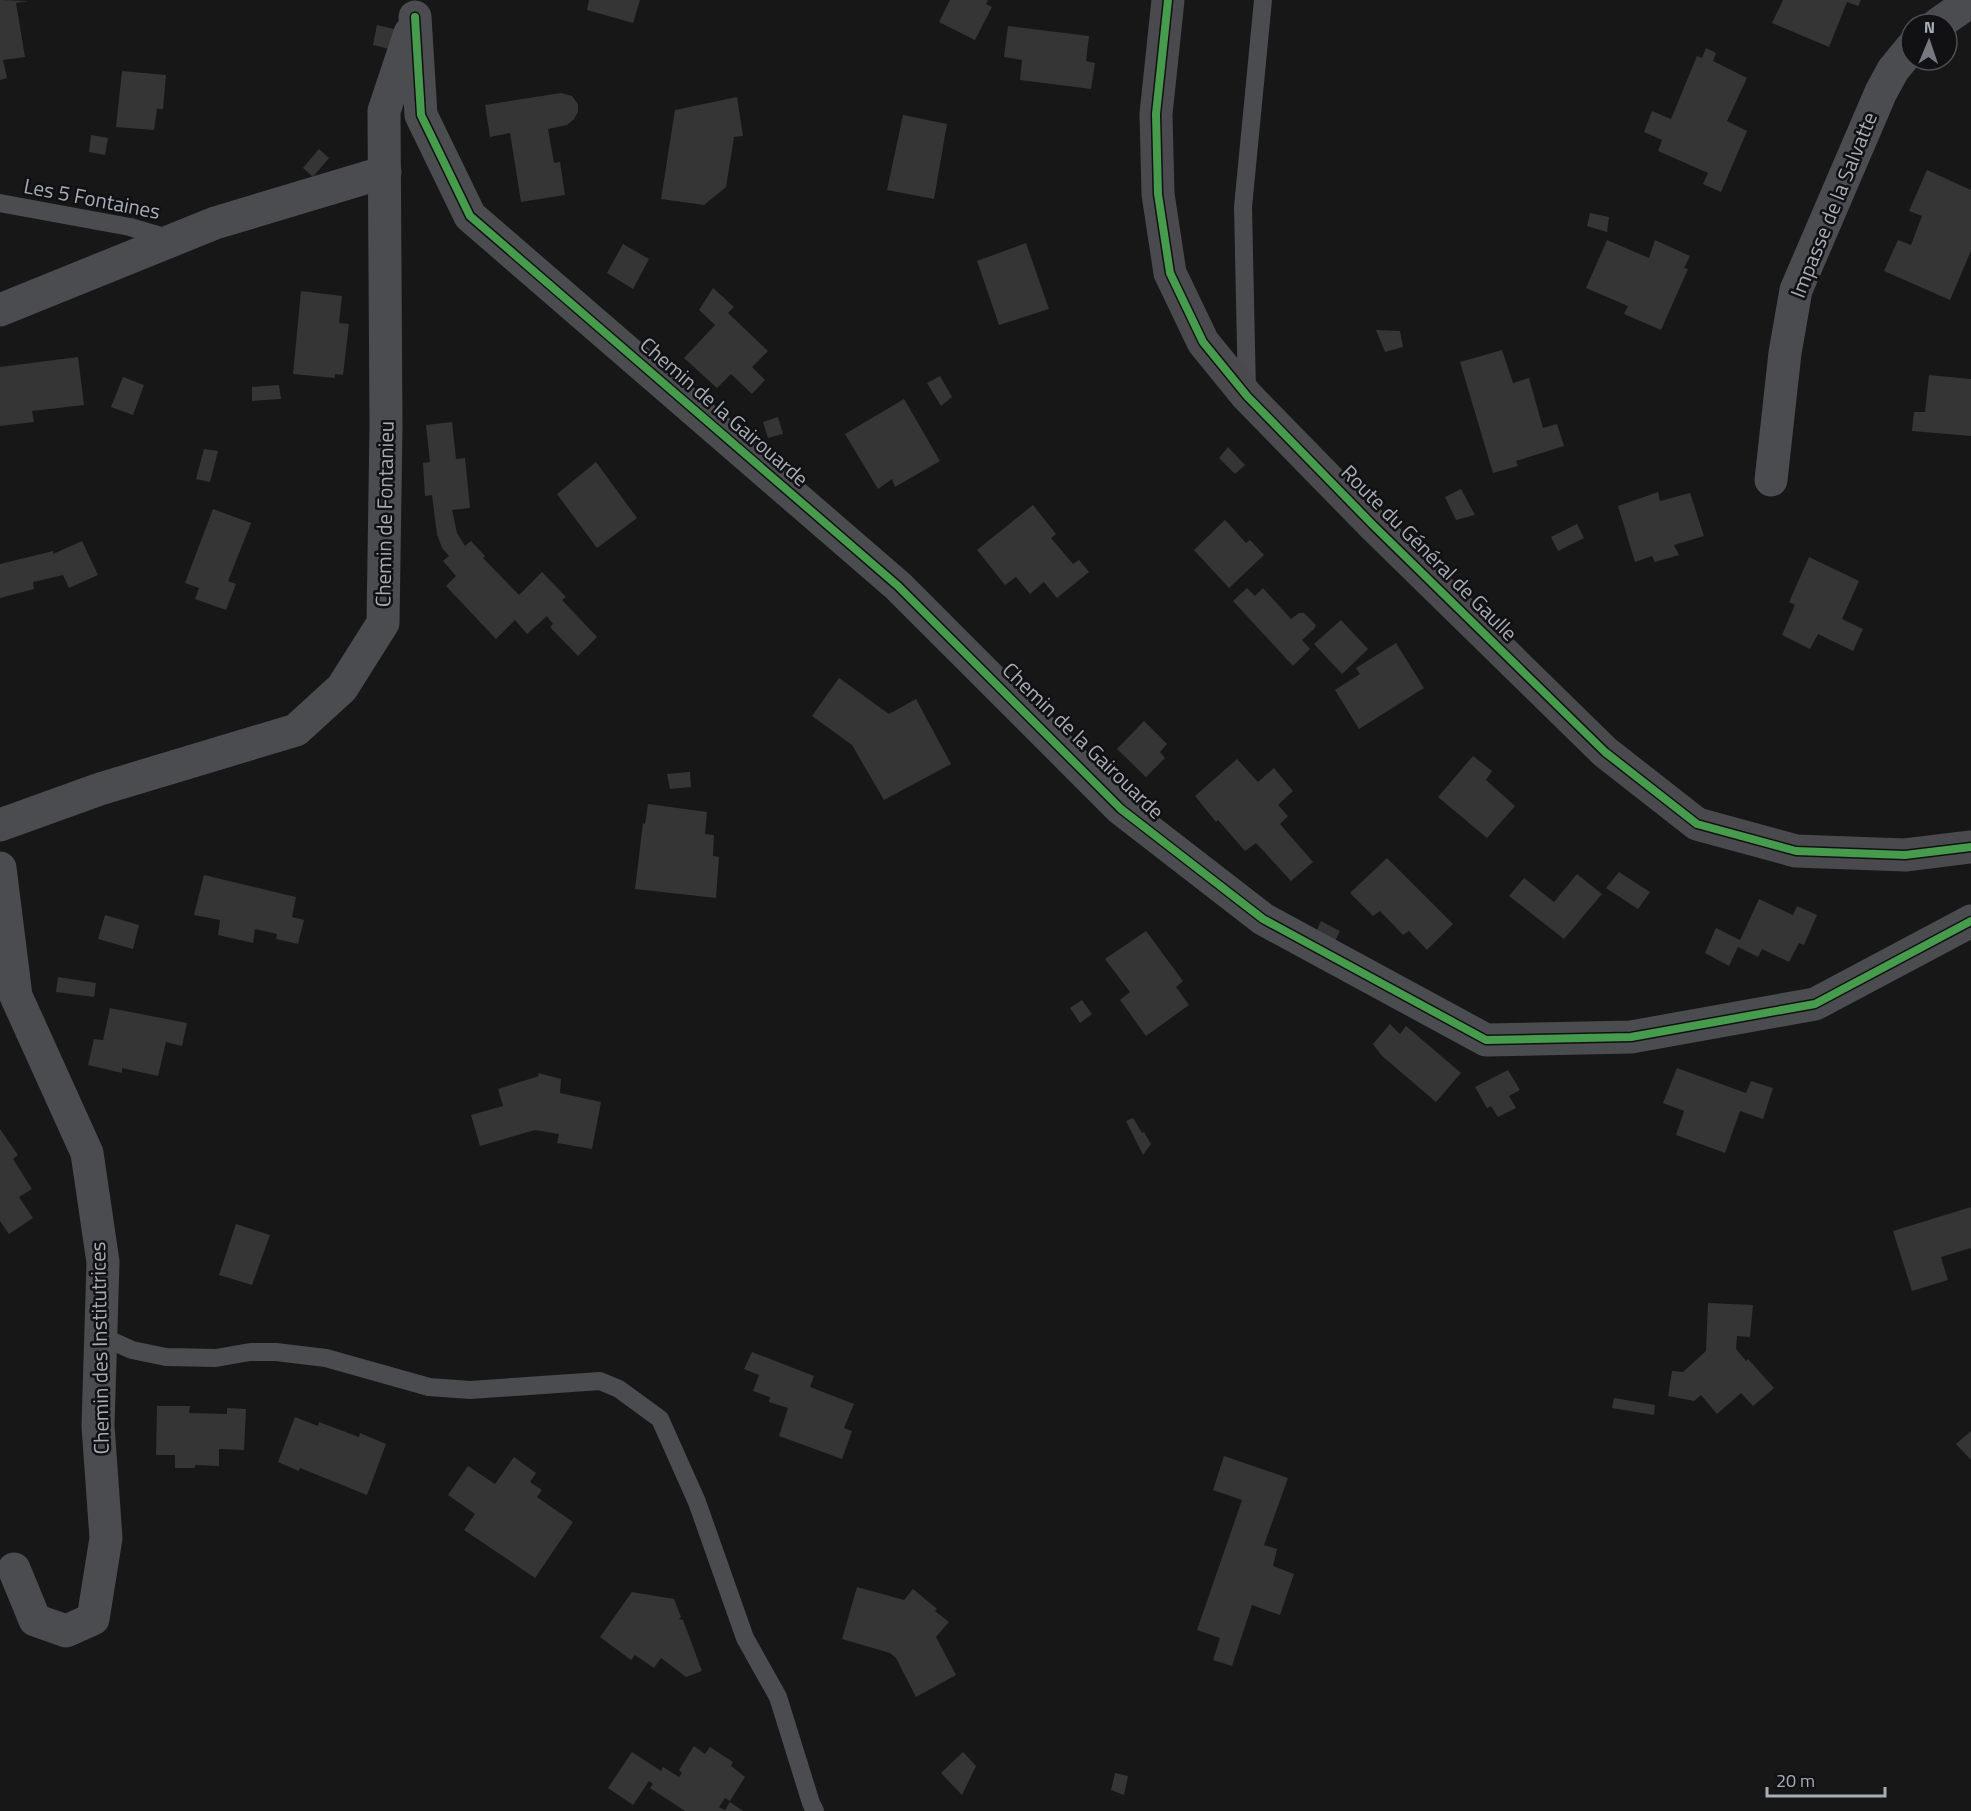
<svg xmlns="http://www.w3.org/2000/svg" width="1971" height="1811" viewBox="0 0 1971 1811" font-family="'Titillium Web',sans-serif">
<rect width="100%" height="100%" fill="#171717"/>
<g fill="#353536">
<polygon points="0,0 28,1 16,3 25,57 3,60 7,78 0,80"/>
<polygon points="589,0 640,0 633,23 587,10"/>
<polygon points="950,0 988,0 986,4 992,7 975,40 939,22"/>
<polygon points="1783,0 1861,0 1858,6 1847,2 1829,47 1772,23"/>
<polygon points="377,25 394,29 389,49 373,45"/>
<polygon points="1008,26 1089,36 1086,61 1095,63 1091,89 1020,80 1022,60 1004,57"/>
<polygon points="1706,48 1716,53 1713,61 1747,78 1727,121 1747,131 1721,192 1703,184 1708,173 1658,151 1662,140 1644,132 1652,111 1671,119 1697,56 1702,58"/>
<polygon points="122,71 166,75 163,109 157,109 154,130 116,127"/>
<polygon points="561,93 572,96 578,104 578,112 574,119 567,125 548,129 554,163 560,162 565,195 521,202 510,133 490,137 485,105"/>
<polygon points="737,97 743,136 734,137 726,187 704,205 661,199 675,110"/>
<polygon points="903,115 947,124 934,199 887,190"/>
<polygon points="91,135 108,138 105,155 89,152"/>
<polygon points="319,149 329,158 313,177 303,168"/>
<polygon points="1927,170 1971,190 1971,251 1950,300 1884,271 1898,240 1911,245 1922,216 1909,211"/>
<polygon points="1590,213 1609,217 1607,232 1587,226"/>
<polygon points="1607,240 1649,258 1655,240 1690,256 1684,268 1688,269 1661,330 1624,314 1628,306 1586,288"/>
<polygon points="1026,243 1049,309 999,325 977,261"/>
<polygon points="623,244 649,259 633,289 607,273"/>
<polygon points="713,288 734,307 728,313 768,351 752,367 765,380 752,394 731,374 717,388 684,358 715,325 699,310"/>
<polygon points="301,291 342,296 339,323 349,324 343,375 335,374 335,378 293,374"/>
<polygon points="1376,330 1400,331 1403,347 1385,352"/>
<polygon points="1502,350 1513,383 1529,378 1543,428 1557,424 1564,446 1516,461 1518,466 1493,473 1460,362"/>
<polygon points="78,357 84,405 32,411 34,422 0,426 0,367"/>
<polygon points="1929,375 1971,379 1971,436 1912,431 1914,412 1925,412"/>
<polygon points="940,376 952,397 941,406 927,383"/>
<polygon points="123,377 144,385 133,415 111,407"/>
<polygon points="279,385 281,399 252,401 252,387"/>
<polygon points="904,399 940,461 895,487 892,479 878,489 845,434"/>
<polygon points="778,417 783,434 768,438 763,422"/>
<polygon points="452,422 456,459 465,458 470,508 452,510 457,533 465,546 471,541 485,556 483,558 519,595 542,572 566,597 562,600 597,637 578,656 550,627 553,624 547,616 527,634 515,620 496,639 446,586 456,576 443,561 449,556 442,548 437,534 432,495 425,496 423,463 430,462 426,425"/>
<polygon points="1228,447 1245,465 1235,474 1219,458"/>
<polygon points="204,449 218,451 210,482 196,479"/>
<polygon points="596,462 637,518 597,548 557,494"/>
<polygon points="1461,489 1475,515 1456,520 1445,497"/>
<polygon points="1658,492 1660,501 1690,493 1704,536 1674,545 1679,555 1655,562 1652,556 1635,562 1618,506"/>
<polygon points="1033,505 1056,534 1051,538 1073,564 1079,560 1089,572 1057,598 1044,582 1030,594 1016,577 1005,585 977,550"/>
<polygon points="213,509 251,523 228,581 236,584 226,610 195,599 199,588 185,583"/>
<polygon points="1225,520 1246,543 1250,540 1264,555 1229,588 1194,550"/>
<polygon points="1577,524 1584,538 1558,551 1551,537"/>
<polygon points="82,541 98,575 69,588 63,575 33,582 34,589 0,598 0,564 53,551 53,554"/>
<polygon points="1809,557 1859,581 1842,619 1863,629 1853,651 1818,634 1810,649 1782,635 1795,605 1789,602"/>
<polygon points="1247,588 1255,596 1263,588 1291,619 1299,613 1304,613 1316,625 1314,629 1302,640 1310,649 1293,666 1233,601"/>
<polygon points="1341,620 1368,649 1342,674 1314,644"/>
<polygon points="1396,643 1424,688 1359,729 1335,690 1360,674 1356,668"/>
<polygon points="839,678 889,714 916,699 951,764 884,800 852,745 812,716"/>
<polygon points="1144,721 1167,744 1160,752 1165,758 1146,777 1117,749"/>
<polygon points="1473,756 1492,771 1486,780 1515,806 1487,838 1438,797"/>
<polygon points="1237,759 1258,782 1274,768 1293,791 1278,805 1288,816 1280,824 1313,862 1291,881 1256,843 1245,851 1218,820 1216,822 1195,796"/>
<polygon points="690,772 691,787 670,789 667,774"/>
<polygon points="648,804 707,812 705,834 714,835 713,856 719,857 716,898 635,889 643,823 645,824"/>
<polygon points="1387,858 1453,924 1427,950 1409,931 1403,935 1380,911 1373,916 1350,893"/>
<polygon points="1619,872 1650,892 1638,909 1606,888"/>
<polygon points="1577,874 1602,894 1564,939 1509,896 1524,878 1554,902"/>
<polygon points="204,875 296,897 292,917 304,920 298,944 276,939 277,934 255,929 253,943 218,935 220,920 194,915"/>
<polygon points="1759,899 1793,915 1797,906 1817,915 1804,945 1799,943 1789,962 1762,949 1758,957 1738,947 1729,966 1705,953 1716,928 1740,940"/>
<polygon points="105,915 139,925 133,949 98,939"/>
<polygon points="1321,921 1340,931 1333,945 1315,934"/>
<polygon points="1146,931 1183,981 1176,987 1189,1005 1146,1036 1120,1000 1130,992 1105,959"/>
<polygon points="58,977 96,983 94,997 56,992"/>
<polygon points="1082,1000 1092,1014 1080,1023 1070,1008"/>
<polygon points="110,1008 187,1023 182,1046 166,1042 158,1076 122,1068 122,1073 88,1065 94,1039 103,1040"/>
<polygon points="1390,1024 1400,1034 1406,1026 1461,1073 1436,1102 1381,1055 1373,1044"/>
<polygon points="1677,1068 1746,1093 1751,1081 1773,1088 1763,1119 1740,1111 1725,1153 1676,1135 1684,1111 1663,1103"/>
<polygon points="1508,1070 1520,1090 1509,1096 1516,1108 1498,1117 1491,1106 1487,1108 1475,1087"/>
<polygon points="538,1073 561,1079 560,1093 601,1102 592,1149 557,1143 559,1134 535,1130 480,1146 471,1115 503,1106 498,1089 539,1076"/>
<polygon points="1133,1118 1142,1133 1144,1132 1151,1144 1143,1155 1126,1121"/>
<polygon points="0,1129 18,1155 13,1159 32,1189 19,1197 33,1218 9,1234 0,1221"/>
<polygon points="1971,1207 1971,1248 1941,1257 1948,1280 1912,1291 1893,1231"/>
<polygon points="236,1224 270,1235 252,1285 219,1275"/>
<polygon points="1708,1303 1753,1305 1750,1337 1737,1336 1736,1349 1746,1361 1748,1359 1774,1388 1753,1406 1741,1393 1717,1414 1701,1395 1694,1401 1668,1396 1672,1371 1683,1372 1706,1351"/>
<polygon points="752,1352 814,1376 810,1387 854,1404 844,1428 852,1431 842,1459 779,1436 788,1408 769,1402 770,1397 753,1391 759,1375 744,1369"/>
<polygon points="1614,1398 1655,1405 1654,1415 1612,1408"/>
<polygon points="157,1406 190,1406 189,1413 227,1414 227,1408 246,1409 244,1450 219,1449 219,1466 195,1465 195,1468 175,1468 175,1455 156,1455"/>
<polygon points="295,1417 318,1426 319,1422 359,1437 360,1433 386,1444 367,1495 300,1468 299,1471 278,1462"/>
<polygon points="1971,1431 1971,1460 1956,1444"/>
<polygon points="1224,1456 1288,1478 1264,1545 1277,1549 1273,1566 1294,1574 1280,1615 1252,1605 1232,1666 1213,1660 1220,1638 1197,1630 1242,1500 1213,1490"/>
<polygon points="514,1457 536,1473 530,1482 542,1490 537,1497 573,1522 535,1578 464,1530 475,1514 448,1495 468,1466 495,1484"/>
<polygon points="857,1587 904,1600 913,1589 937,1609 935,1611 949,1622 936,1637 956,1675 916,1697 896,1658 890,1653 842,1639"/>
<polygon points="632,1592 674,1599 681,1617 679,1619 683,1620 702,1671 686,1677 661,1658 654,1668 635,1655 631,1660 600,1637"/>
<polygon points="694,1746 705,1754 710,1747 733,1762 731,1766 745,1777 730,1801 725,1798 719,1807 725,1810 730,1802 743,1811 685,1811 650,1788 653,1784 649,1781 633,1805 608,1788 632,1752 661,1771 663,1767 679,1777 682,1773 679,1770"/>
<polygon points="963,1752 976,1766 962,1795 941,1773"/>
<polygon points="1115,1773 1128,1776 1124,1795 1111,1790"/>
</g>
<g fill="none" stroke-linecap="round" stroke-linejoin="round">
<g stroke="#4b4c50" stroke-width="18">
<polyline points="0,203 130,227 171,239"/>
<polyline points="1247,393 1243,207 1263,0"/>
<polyline points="101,1336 132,1350 166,1357 216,1358 250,1352 276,1352 326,1358 429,1387 470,1390 600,1381 619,1389 660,1419 697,1502 745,1638 778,1697 811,1803 815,1811"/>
</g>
<g stroke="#4b4c50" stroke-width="33">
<polyline points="415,17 421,115 470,216 898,586 1121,809 1263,919 1486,1040 1631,1037 1815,1004 1971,921"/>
<polyline points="1938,24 1971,1"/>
<polyline points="0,310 215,223 385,172"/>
<polyline points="1771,480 1785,353 1796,290 1881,92 1893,70 1911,48"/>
<polyline points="0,825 100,789 296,730 342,688 383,623 386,427 384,111 410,33"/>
<polyline points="0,868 16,996 87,1153 103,1262 98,1426 106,1538 93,1619 66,1631 35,1620 14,1569"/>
</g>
<polyline stroke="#4a4a4e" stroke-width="33" points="1168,0 1156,114 1158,194 1170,273 1203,342 1247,396 1373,525 1605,752 1697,824 1796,851 1905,855 1971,847"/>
<defs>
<g id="cycleway">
<polyline points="1168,0 1156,114 1158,194 1170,273 1203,342 1247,396 1373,525 1605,752 1697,824 1796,851 1905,855 1971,847"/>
<polyline points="415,17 421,115 470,216 898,586 1121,809 1263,919 1486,1040 1631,1037 1815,1004 1971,921"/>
</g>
</defs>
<use href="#cycleway" stroke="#111113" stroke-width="11"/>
<use href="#cycleway" stroke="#469c4c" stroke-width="8"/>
</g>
<g text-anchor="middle" stroke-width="5" stroke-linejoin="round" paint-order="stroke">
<g font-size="21" fill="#a8adb8" stroke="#111113">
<text transform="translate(92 199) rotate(11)" y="7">Les 5 Fontaines</text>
<text transform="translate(1834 205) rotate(-68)" y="7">Impasse de la Salvatte</text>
<text transform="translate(724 412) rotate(41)" y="7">Chemin de la Gairouarde</text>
<text transform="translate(385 514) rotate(-89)" y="7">Chemin de Fontanieu</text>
<text transform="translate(1429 553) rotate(45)" y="7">Route du Général de Gaulle</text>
<text transform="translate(1083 741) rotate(44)" y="7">Chemin de la Gairouarde</text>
<text transform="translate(100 1348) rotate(-91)" y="7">Chemin des Institutrices</text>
</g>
</g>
<g transform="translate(1929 42) rotate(2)"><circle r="28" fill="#111113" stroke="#4d4f55" stroke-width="1.5"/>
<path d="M0-4.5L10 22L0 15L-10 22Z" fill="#757880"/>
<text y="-9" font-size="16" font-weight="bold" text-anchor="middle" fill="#a8adb8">N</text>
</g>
<path d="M1767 1787v9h118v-9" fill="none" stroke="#a8adb8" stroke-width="3"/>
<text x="1776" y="1787" font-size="18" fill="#a8adb8" stroke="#111113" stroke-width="4.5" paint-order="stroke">20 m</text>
</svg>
